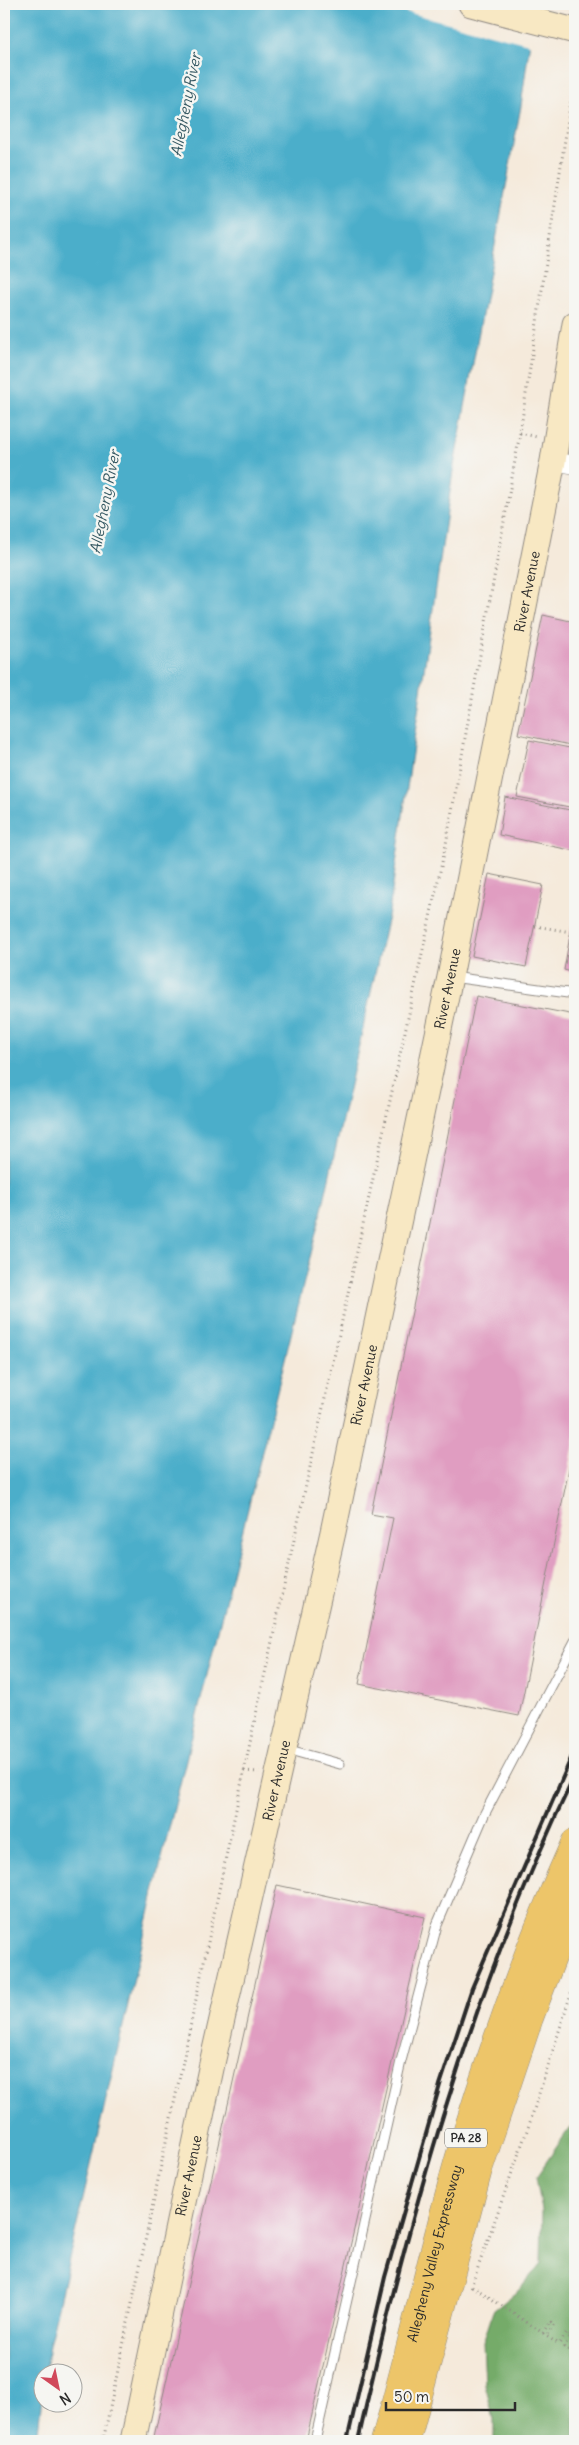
<svg xmlns="http://www.w3.org/2000/svg" width="579" height="2445" viewBox="0 0 579 2445" font-family="Delius,sans-serif">
<rect width="100%" height="100%" fill="#f6f6f2"/>
<filter id="ink" filterUnits="userSpaceOnUse"><feTurbulence type="fractalNoise" baseFrequency=".02" numOctaves="2"/><feDisplacementMap in="SourceGraphic" scale="10" xChannelSelector="R" yChannelSelector="G"/><feConvolveMatrix kernelMatrix="1 2 1 2 8 2 1 2 1" color-interpolation-filters="sRGB"/></filter>
<filter id="wash" filterUnits="userSpaceOnUse"><feTurbulence type="fractalNoise" baseFrequency=".0096" numOctaves="4" result="noise"/><feDisplacementMap in="SourceGraphic" scale="20" xChannelSelector="R" yChannelSelector="G"/><feGaussianBlur stdDeviation="1.12" result="paint"/><feColorMatrix in="noise" values="0 0 0 0 0 0 0 0 0 0 0 0 0 0 0 0 0 1.4 0 .05"/><feComposite in="paint" operator="in"/></filter>
<g filter="url(#wash)">
<rect width="100%" height="100%" fill="#f5eadb"/>
<polygon fill="#74ab69" stroke="#506b4a" points="575,2120 575,2272 569,2271 575,2280 575,2441 494,2441 494,2419 485,2385 483,2342 493,2311 520,2289 541,2263 542,2211 536,2177"/>
<polygon fill="#4baeca" stroke="#3b6c7a" points="4,4 535,4 521,106 453,471 389,912 323,1205 165,1845 49,2345 45,2372 42,2372 42,2396 37,2441 4,2441"/>
<polygon fill="#f5eadb" points="376,4 537,4 532,45"/>
<g id="blocks">
<g fill="#e09dc1">
<polygon points="543,615 575,622 575,746 518,734"/>
<polygon points="529,740 575,749 575,808 517,797"/>
<polygon points="505,797 575,811 575,851 499,835"/>
<polygon points="489,874 543,885 526,967 472,956"/>
<polygon points="574,912 575,912 575,973 564,970"/>
<polygon points="476,996 575,1015 575,1439 519,1716 359,1684 393,1518 371,1514"/>
<polygon points="277,1885 425,1917 306,2441 153,2441"/>
</g>
</g>
</g>
<g filter="url(#ink)">
<use href="#blocks" fill-opacity="0" stroke="#908a83" stroke-width="1"/>
<g fill="none" stroke-linecap="round" stroke-linejoin="round">
<defs>
<g id="lane">
<polyline points="452,977 575,994"/>
<polyline points="286,1749 340,1764"/>
<polyline points="315,2441 401,2061 437,1925 484,1815 575,1641"/>
</g>
<polyline id="street" points="553,461 575,465"/>
<g id="secondary">
<polyline points="471,4 575,31"/>
<path id="s1" d="M133,2441L213,2059L333,1532L450,977L553,461L575,324"/>
</g>
<g id="highway">
<path id="s2" d="M385,2441C412,2348 432,2253 459,2159C491,2052 529,1945 575,1843"/>
<polyline points="406,2441 478,2170 529,2018 575,1897"/>
</g>
</defs>
<use href="#lane" stroke="#908a83" stroke-width="11"/>
<use href="#street" stroke="#908a83" stroke-width="19"/>
<use href="#secondary" stroke="#908a83" stroke-width="27"/>
<use href="#highway" stroke="#908a83" stroke-width="29"/>
<g stroke="#908a83" stroke-width="3" stroke-dasharray="1 4" stroke-linecap="butt">
<polyline points="520,433 537,437"/>
<polyline points="535,926 571,932"/>
<polyline points="244,1771 259,1772"/>
<polyline points="472,2286 543,2333 550,2321 554,2324 546,2336 559,2344 567,2333 571,2336 564,2347 575,2355"/>
<polyline points="471,2287 530,2122 575,1981"/>
<polyline points="103,2441 255,1719 446,844 520,433 575,74"/>
</g>
<use href="#lane" stroke="#fff" stroke-width="9"/>
<use href="#street" stroke="#fff" stroke-width="18"/>
<use href="#secondary" stroke="#f8e8c3" stroke-width="25"/>
<use href="#highway" stroke="#edc569" stroke-width="28"/>
<g stroke="#2b2b2b" stroke-width="4">
<polyline points="347,2441 385,2277 440,2085 472,1988 575,1749"/>
<path d="M358,2441C409,2213 473,1986 575,1775"/>
</g>
</g>
</g>
<g text-anchor="middle" stroke-width="5" stroke-linejoin="round" paint-order="stroke">
<rect fill="#f6f6f2" stroke="#686867" stroke-width="1" x="445" y="2128.5" width="42" height="19" rx="4"/>
<g font-size="12" font-weight="bold" fill="#2b2b2b">
<text x="466" y="2142">PA 28</text>
</g>
<g font-size="14" fill="#2b2b2b" stroke="#f6f6f2">
<text dy="5" stroke="none"><textPath href="#s1" startOffset="1891">River Avenue</textPath></text>
<text dy="5" stroke="none"><textPath href="#s1" startOffset="1486">River Avenue</textPath></text>
<text dy="5" stroke="none"><textPath href="#s1" startOffset="1081">River Avenue</textPath></text>
<text dy="5" stroke="none"><textPath href="#s1" startOffset="676">River Avenue</textPath></text>
<text dy="5" stroke="none"><textPath href="#s1" startOffset="271">River Avenue</textPath></text>
<text dy="5" stroke="none"><textPath href="#s2" startOffset="194">Allegheny Valley Expressway</textPath></text>
</g>
<g font-size="15" font-style="italic" fill="#365963" stroke="#f6f6f2">
<text transform="translate(186 105) rotate(-79)" y="5">Allegheny River</text>
<text transform="translate(105 502) rotate(-79)" y="5">Allegheny River</text>
</g>
</g>
<rect width="579" height="2445" fill="none" stroke="#f6f6f2" stroke-width="20"/>
<g transform="translate(58 2388) rotate(147)"><circle r="24" fill="#f6f6f2" stroke="#a5a5a2"/>
<path d="M0-4L9 19L0 12L-9 19Z" fill="#d1495b"/>
<text y="-8" font-size="14" font-weight="bold" text-anchor="middle" fill="#2b2b2b">N</text>
</g>
<path d="M386 2402v8h129v-8" fill="none" stroke="#2b2b2b" stroke-width="2.5"/>
<text x="394" y="2402" font-size="15" fill="#2b2b2b" stroke="#f6f6f2" stroke-width="4" paint-order="stroke">50 m</text>
</svg>
